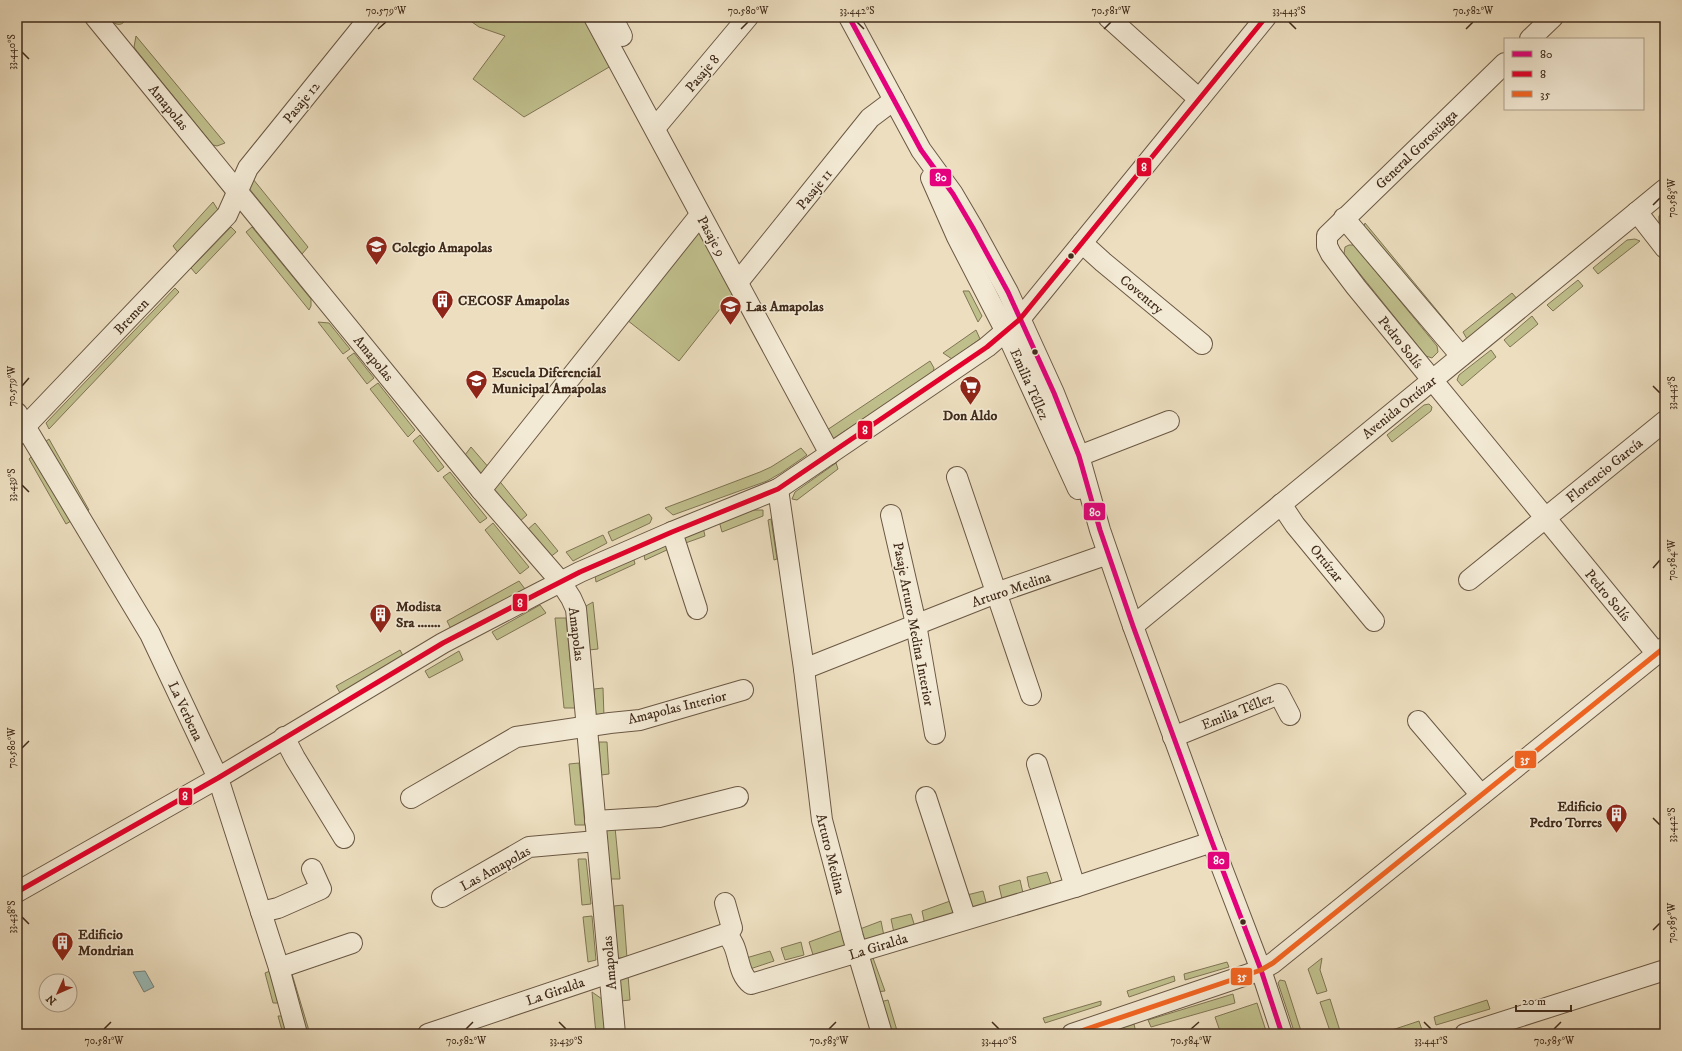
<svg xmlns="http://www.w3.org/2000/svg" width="1682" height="1051" viewBox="0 0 1682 1051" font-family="'IM FELL DW Pica',serif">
<rect width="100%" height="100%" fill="#ecdebf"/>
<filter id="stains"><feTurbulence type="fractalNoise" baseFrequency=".005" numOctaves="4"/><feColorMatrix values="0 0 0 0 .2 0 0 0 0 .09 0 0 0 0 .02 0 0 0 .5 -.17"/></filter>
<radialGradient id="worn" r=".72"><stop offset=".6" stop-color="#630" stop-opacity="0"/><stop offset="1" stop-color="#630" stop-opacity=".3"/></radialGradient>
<g fill="#bfbf8c" stroke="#807554">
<path d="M108,17H121L125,21C119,28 113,23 108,17Z"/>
<polygon points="465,17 589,17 616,63 524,117 473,79 505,36 479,27"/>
<polygon points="136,36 225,143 217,146 213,145 136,50 134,47"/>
<polygon points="253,179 308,247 302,254 248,187"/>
<polygon points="213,202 218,210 179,254 173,246"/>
<polygon points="1665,209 1665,220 1659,225 1659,216"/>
<polygon points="1365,223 1454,331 1452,334 1364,226"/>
<polygon points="231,227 236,232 196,274 191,268"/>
<polygon points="252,227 311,299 311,306 309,310 246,232"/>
<polygon points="701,227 735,290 679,361 627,320"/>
<polygon points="1635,239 1640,241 1598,274 1593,268 1627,240"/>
<polygon points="1349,245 1354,245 1437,346 1438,352 1432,358 1426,356 1344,254 1345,247"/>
<polygon points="1578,280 1583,286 1553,311 1547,305"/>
<polygon points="175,288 179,292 49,429 46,423"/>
<polygon points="963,291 969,291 982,316 978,322"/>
<polygon points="1512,293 1518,300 1467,339 1463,332"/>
<polygon points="1532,316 1538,324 1510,347 1504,340"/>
<polygon points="318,322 329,323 350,349 343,354"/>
<polygon points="976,330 980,339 952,359 943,353"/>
<polygon points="1491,350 1496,357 1462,386 1457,380 1459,375"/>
<polygon points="354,353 374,378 367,384 347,358"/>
<polygon points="930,361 934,368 933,373 831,440 824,432"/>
<polygon points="378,383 415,430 408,437 370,389"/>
<polygon points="1429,404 1432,407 1431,411 1392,442 1387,435 1424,405"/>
<polygon points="420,435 444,467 438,472 413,441"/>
<polygon points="49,439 89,510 85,512 45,442"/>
<polygon points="471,447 490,469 481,474 465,455"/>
<polygon points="801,448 807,455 781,473 767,481 673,515 665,508 760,472 771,467"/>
<polygon points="32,456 71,521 66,524 29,459"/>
<polygon points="836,463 838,469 797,500 792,499 795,492"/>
<polygon points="450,472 487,518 480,523 443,477"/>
<polygon points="497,478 527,515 519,522 490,485"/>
<polygon points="754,510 763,510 763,516 722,532 719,521"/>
<polygon points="649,514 652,518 650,523 612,541 608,532"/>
<polygon points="771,519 777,559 774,560 768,520"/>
<polygon points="493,523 529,567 520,574 485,530"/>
<polygon points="535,523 558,551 549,558 527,530"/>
<polygon points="703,527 705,536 680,545 677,537"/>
<polygon points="603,535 607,543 573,561 566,552"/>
<polygon points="666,541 669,549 645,560 643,550"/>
<polygon points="633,556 635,564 596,582 595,575"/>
<polygon points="519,581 525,589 452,631 447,621"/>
<polygon points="593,602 598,649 589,650 586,606"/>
<polygon points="540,605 546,613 497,640 492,632"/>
<polygon points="555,618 566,618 575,708 564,708"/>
<polygon points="400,650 404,658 340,693 336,686"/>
<polygon points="459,651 463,660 429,678 425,671"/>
<polygon points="603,688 604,717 596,718 594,689"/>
<polygon points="599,742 607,742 609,774 601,775"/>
<polygon points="579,763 585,825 575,825 569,764"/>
<polygon points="615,827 620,879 610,879 606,828"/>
<polygon points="578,859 586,859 591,904 582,905"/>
<polygon points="1047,872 1052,887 1032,891 1029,887 1027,877"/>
<polygon points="1020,880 1023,893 1002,899 999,886"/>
<polygon points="983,891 987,906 970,910 963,896"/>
<polygon points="953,900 954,914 925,925 922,911"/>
<polygon points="623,905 627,958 617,958 614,906"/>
<polygon points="911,914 915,927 894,933 891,919"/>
<polygon points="592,916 596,960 588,962 583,917"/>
<polygon points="881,921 884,936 864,943 860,929"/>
<polygon points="845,929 849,944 814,958 809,942"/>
<polygon points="801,942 804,955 785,960 781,948"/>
<polygon points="770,951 774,961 750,969 746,958"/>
<polygon points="876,954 873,958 885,991 876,992 868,958"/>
<polygon points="1322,958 1320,970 1327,991 1317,994 1308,969"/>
<polygon points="1227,962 1229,967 1185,980 1184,974"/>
<polygon points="270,971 278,1003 273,1003 265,973"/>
<polygon points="292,974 310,1034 306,1034 289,976"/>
<polygon points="628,975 630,1000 621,1001 619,976"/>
<polygon points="1174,976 1175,981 1129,997 1127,991"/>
<polygon points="1280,980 1285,981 1302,1034 1295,1034 1278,983"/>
<polygon points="592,992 602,999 606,1034 596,1034"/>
<polygon points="1233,994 1235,1003 1151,1027 1148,1020"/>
<polygon points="1330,999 1341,1034 1331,1034 1320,1002"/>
<polygon points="888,1000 898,1034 889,1034 880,1002"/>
<polygon points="1487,1000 1490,1009 1436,1025 1434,1017"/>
<polygon points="1101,1001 1101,1005 1045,1023 1043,1018"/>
<polygon points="1257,1003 1267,1034 1221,1034 1215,1017"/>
<polygon points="278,1016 282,1016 288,1034 283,1034"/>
<polygon points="1419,1021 1422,1030 1409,1034 1380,1034"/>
<polygon points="1134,1024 1136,1033 1101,1034"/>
</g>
<polygon fill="#9abbb8" stroke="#768179" points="145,971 154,987 144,992 133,972"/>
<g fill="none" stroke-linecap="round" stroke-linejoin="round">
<defs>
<g id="minor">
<polyline points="95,17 481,490 560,581 571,598 576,609 615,1034"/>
<polyline points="594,17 830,454"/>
<polyline points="612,17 622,36"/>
<polyline points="849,17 921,150 953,194 973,228 1008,292 1054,393 1079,456 1100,530 1133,626 1212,842 1261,970 1282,1034"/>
<polyline points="1108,17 1199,99"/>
<polyline points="1530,39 1553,17"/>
<polyline points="1505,63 1327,236 1327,246 1331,254 1356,287 1657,654"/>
<polyline points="655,128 748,17"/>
<polyline points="931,178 957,237 1006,332 1078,489"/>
<polyline points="1637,212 1665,248"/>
<polyline points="1344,218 1461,356"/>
<polyline points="1082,243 1103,262 1202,344"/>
<polyline points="738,282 870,118 894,100"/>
<polyline points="17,413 150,634 218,778 279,968 297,1034"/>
<polyline points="17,435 227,215 248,168 370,17"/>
<polyline points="1079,456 1169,421"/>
<polyline points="957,477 1031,695"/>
<polyline points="778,489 804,669 822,820 853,937 882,1034"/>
<polyline points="481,490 700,215"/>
<polyline points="1281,504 1295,525 1374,621"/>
<polyline points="891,515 916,624 935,734"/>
<polyline points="672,532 697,609"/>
<polyline points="1469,580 1665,421"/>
<polyline points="1133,626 1665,189"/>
<polyline points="804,669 996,593 1108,554"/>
<polyline points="1418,721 1481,795"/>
<polyline points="284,737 295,758 344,838"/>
<polyline points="1173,737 1279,694 1290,715"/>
<polyline points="1037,764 1075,887"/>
<polyline points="926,797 966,919"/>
<polyline points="411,798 516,737 610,723 640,720 743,690"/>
<polyline points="595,821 659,817 738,797"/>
<polyline points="17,892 218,778 443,643 537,594 580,572 672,532 778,489 987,347 1020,319 1266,17"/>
<polyline points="442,897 529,847 597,841"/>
<polyline points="725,903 732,928 727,936"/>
<polyline points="261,912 278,908 321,889 312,869"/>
<polyline points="279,968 352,943"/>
<path d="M428,1034L725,934C741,945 735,972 751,984L1075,887L1212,842"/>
<polyline points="1072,1034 1261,970 1273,963 1665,647"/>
<polyline points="1465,1034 1665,970"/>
</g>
</defs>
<use href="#minor" stroke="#6b5844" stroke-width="22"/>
<use href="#minor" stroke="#f3ead5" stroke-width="20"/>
<defs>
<polyline id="bus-1" points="849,17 921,150 953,194 973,228 1008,292 1054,393 1079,456 1100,530 1133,626 1212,842 1261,970 1282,1034"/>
<polyline id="bus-2" points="17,892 218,778 443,643 537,594 580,572 672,532 778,489 987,347 1020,319 1266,17"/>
<polyline id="bus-3" points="1072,1034 1261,970 1273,963 1665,647"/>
</defs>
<use href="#bus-1" stroke="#f3ead5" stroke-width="8"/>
<use href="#bus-2" stroke="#f3ead5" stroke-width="8"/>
<use href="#bus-3" stroke="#f3ead5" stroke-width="8"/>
<use href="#bus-1" stroke="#e5007d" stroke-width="5"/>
<use href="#bus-2" stroke="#e4002b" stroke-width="5"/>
<use href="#bus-3" stroke="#f26522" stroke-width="5"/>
</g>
<path fill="none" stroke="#402b1b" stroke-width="1.5" d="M857,22L864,29M1289,22L1296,29M378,29L386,22M741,29L748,22M1104,29L1111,22M1466,29L1473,22M22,52L29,59M1653,205L1660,198M22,386L29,378M1653,386L1660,393M22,485L29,492M1653,568L1660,560M22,748L29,741M1653,818L1660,825M22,917L29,924M1653,930L1660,923M559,1022L566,1029M992,1022L999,1029M1424,1022L1431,1029M104,1029L111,1022M466,1029L473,1022M829,1029L836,1022M1191,1029L1199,1022M1554,1029L1561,1022"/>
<defs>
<symbol id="school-pin" viewBox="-11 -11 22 30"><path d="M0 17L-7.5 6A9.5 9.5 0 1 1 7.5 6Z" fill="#8f2418" stroke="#f3ead5"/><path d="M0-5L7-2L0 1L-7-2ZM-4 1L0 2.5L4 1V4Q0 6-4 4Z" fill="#fff"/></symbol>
<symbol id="building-pin" viewBox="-11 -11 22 30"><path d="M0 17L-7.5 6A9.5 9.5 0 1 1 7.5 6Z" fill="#8f2418" stroke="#f3ead5"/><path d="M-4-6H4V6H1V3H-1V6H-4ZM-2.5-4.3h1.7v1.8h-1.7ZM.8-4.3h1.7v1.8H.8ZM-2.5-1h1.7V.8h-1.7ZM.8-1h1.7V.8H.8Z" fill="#fff"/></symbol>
<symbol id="supermarket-pin" viewBox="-11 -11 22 30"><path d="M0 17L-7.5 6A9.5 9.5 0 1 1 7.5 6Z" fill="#8f2418" stroke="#f3ead5"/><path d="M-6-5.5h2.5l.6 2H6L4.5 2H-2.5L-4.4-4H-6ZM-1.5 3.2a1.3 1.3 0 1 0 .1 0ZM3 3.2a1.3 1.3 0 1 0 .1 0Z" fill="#fff"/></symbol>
</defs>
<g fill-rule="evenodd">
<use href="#school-pin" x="364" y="234" width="25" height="34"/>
<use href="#building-pin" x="430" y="288" width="25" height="34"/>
<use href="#school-pin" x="718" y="294" width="25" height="34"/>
<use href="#school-pin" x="464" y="368" width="25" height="34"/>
<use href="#supermarket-pin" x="958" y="374" width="25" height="34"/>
<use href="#building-pin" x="368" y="602" width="25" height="34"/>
<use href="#building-pin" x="1604" y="802" width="25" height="34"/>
<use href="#building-pin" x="50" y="930" width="25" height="34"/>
</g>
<g fill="#402b1b" stroke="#f3ead5" stroke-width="1.5">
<circle cx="1071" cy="256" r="3.5"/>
<circle cx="1035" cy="352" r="3.5"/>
<circle cx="1243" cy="922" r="3.5"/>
</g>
<g text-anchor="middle" stroke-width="3" stroke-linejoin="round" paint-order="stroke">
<g font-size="14" fill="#402b1b" stroke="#f3ead5">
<text transform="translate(702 73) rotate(-50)" y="5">Pasaje 8</text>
<text transform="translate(301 102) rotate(-51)" y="5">Pasaje 12</text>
<text transform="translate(169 107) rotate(51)" y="5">Amapolas</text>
<text transform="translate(1416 149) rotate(-44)" y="5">General Gorostiaga</text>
<text transform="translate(814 189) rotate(-51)" y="5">Pasaje 11</text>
<text transform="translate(712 236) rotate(61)" y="5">Pasaje 9</text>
<text transform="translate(1142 294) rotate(40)" y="5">Coventry</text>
<text transform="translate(131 316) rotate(-47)" y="5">Bremen</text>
<text transform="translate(1401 342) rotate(51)" y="5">Pedro Solís</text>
<text transform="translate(374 358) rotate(51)" y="5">Amapolas</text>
<text transform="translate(1030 384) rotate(66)" y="5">Emilia Téllez</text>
<text transform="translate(1399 407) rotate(-39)" y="5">Avenida Ortúzar</text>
<text transform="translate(1604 470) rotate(-39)" y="5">Florencio García</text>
<text transform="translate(1327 563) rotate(51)" y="5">Ortúzar</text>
<text transform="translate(1011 589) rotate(-19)" y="5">Arturo Medina</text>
<text transform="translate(1608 595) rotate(50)" y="5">Pedro Solís</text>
<text transform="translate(914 624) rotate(79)" y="5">Pasaje Arturo Medina Interior</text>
<text transform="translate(577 634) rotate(83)" y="5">Amapolas</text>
<text transform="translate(677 707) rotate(-14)" y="5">Amapolas Interior</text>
<text transform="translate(186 711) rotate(65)" y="5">La Verbena</text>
<text transform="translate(1237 711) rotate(-22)" y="5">Emilia Téllez</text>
<text transform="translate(831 854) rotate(76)" y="5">Arturo Medina</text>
<text transform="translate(495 868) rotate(-29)" y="5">Las Amapolas</text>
<text transform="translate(878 946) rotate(-17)" y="5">La Giralda</text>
<text transform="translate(609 963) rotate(-95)" y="5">Amapolas</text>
<text transform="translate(555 991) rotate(-19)" y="5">La Giralda</text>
</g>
<g font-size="14" font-weight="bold" fill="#402b1b" stroke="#f3ead5" text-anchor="start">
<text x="392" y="252">Colegio Amapolas</text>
<text x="458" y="305">CECOSF Amapolas</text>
<text x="746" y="311">Las Amapolas</text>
<text x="492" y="377">Escuela Diferencial<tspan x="492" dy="16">Municipal Amapolas</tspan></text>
<text x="970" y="420" text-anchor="middle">Don Aldo</text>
<text x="396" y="611">Modista<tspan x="396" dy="16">Sra .......</tspan></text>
<text x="1602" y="811" text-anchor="end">Edificio<tspan x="1602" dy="16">Pedro Torres</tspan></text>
<text x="78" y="939">Edificio<tspan x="78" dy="16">Mondrian</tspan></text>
</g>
</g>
<g stroke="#f3ead5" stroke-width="1.5">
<rect x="1136" y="157" width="16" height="20" rx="4" fill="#e4002b"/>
<rect x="929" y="168" width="23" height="19" rx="4" fill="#e5007d"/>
<rect x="857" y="420" width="16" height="20" rx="4" fill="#e4002b"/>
<rect x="1083" y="502" width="23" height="19" rx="4" fill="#e5007d"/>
<rect x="512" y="593" width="16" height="19" rx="4" fill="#e4002b"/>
<rect x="1514" y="750" width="23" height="19" rx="4" fill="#f26522"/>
<rect x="178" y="787" width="15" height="19" rx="4" fill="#e4002b"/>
<rect x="1207" y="851" width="23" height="19" rx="4" fill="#e5007d"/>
<rect x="1230" y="967" width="23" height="19" rx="4" fill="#f26522"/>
</g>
<g font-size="11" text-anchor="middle" font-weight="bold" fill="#fff">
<text x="1144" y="171">8</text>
<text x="941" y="181">80</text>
<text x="865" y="434">8</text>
<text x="1095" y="516">80</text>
<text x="520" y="607">8</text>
<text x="1525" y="763">35</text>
<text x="185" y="800">8</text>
<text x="1219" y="864">80</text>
<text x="1242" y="980">35</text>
</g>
<rect width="1682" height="1051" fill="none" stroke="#ecdebf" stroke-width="44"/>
<rect x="1504" y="38" width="140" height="72" fill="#f3ead5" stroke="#ab9e8b"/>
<rect x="1512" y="51" width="20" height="6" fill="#e5007d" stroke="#ab9e8b"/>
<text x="1540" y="58" font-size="12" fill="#402b1b">80</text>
<rect x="1512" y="71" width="20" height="6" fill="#e4002b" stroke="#ab9e8b"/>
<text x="1540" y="78" font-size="12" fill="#402b1b">8</text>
<rect x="1512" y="91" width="20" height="6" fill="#f26522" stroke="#ab9e8b"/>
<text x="1540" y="98" font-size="12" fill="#402b1b">35</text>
<g transform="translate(58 993) rotate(225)"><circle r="19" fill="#f3ead5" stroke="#ab9e8b"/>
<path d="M0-3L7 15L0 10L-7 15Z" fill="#8f2418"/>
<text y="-6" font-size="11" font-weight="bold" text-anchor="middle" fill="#402b1b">N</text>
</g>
<path d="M1516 1005v6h55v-6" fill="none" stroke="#402b1b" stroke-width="2"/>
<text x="1522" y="1005" font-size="12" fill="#402b1b" stroke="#f3ead5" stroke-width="3" paint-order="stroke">20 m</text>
<rect x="22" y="22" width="1638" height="1007" fill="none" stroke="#402b1b" stroke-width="1.5"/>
<g font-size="10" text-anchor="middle" fill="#402b1b">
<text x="386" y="14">70.579°W</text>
<text x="748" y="14">70.580°W</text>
<text x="857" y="14">33.442°S</text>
<text x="1111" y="14">70.581°W</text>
<text x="1289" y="14">33.443°S</text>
<text x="1473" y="14">70.582°W</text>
<text transform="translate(11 52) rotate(-90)" y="4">33.440°S</text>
<text transform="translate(1671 198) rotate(-90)" y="4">70.583°W</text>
<text transform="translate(11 386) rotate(-90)" y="4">70.579°W</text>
<text transform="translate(1671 393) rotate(-90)" y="4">33.443°S</text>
<text transform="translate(11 485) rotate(-90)" y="4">33.439°S</text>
<text transform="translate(1671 560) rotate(-90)" y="4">70.584°W</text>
<text transform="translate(11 748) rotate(-90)" y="4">70.580°W</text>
<text transform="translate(1671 825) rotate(-90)" y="4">33.442°S</text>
<text transform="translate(11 917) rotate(-90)" y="4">33.438°S</text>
<text transform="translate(1671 923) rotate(-90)" y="4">70.585°W</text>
<text x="104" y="1044">70.581°W</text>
<text x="466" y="1044">70.582°W</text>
<text x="566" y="1044">33.439°S</text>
<text x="829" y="1044">70.583°W</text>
<text x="999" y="1044">33.440°S</text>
<text x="1191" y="1044">70.584°W</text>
<text x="1431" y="1044">33.441°S</text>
<text x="1554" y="1044">70.585°W</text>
</g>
<rect width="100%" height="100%" filter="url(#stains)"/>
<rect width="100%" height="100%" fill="url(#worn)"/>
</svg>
